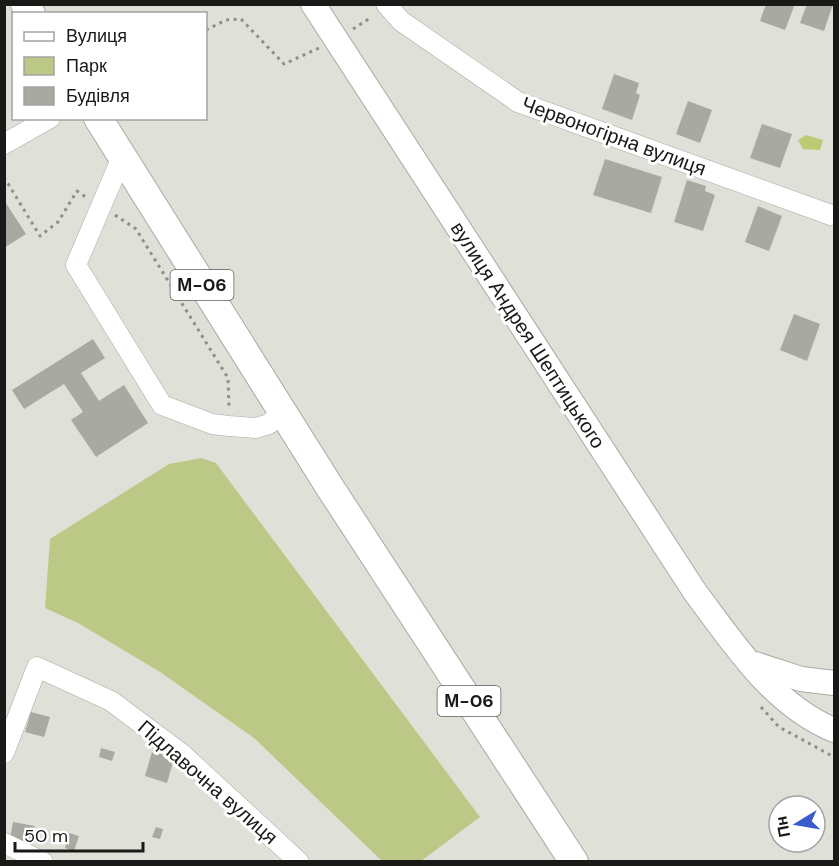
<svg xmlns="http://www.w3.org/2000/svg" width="839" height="866" viewBox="0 0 839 866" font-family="'DM Sans',sans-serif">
<rect width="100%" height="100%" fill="#dfe1d9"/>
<polygon fill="#bcc986" points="201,458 216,463 480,817 421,861 382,861 254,738 160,672 78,623 45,608 50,539 169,464"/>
<polygon fill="#bbcb72" points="806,135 823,140 820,150 803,149 798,140"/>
<g fill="#a8aaa2">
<polygon points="766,4 795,4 785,30 760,21"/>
<polygon points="807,4 833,4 824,31 800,23"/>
<polygon points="614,74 639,83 636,93 640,95 632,120 602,109"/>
<polygon points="688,101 712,110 700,143 676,134"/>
<polygon points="762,124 792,134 780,168 750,158"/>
<polygon points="605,159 662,177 651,213 593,195"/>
<polygon points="687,180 706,186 705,191 715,195 703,231 674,222"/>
<polygon points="4,200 26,234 4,248"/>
<polygon points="758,206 782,216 769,251 745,242"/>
<polygon points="794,314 820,324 807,361 780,350"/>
<polygon points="93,339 105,358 81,373 99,401 124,385 148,423 96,457 71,420 83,412 64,384 24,409 12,390"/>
<polygon points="31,712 50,717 44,737 25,732"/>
<polygon points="154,745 176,752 167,783 145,776"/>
<polygon points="101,748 115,752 112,761 99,757"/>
<polygon points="13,822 35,826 31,842 10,838"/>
<polygon points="156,827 163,829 160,839 152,837"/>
<polygon points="69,833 79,836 74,851 65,848"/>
</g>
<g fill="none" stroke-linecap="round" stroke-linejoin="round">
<defs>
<g id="minor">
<polyline points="386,4 401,21 518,102 831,215"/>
<polyline points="4,144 50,118"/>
<polyline points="122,157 76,265 162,405 212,424 229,426 256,428 269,424 282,412"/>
<polyline points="4,753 37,667 111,701 182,754 299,862"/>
<polyline points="4,843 43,862"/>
</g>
<g id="major">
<path d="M313,4L695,592C734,644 773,705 834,730"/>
<polyline points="755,664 801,679 834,683"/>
</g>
<g id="highway">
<polyline points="25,4 31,14"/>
<polyline points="98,118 329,486 574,862"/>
</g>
</defs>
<use href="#minor" stroke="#a9aba3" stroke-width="21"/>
<use href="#major" stroke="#a9aba3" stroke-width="26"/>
<use href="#highway" stroke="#a9aba3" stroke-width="30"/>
<g stroke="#8d8f89" stroke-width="3" stroke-dasharray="3 4.5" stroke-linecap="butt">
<polyline points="353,29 372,17"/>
<polyline points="206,30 226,20 241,19 284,64 319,48"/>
<polyline points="4,177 40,236 58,222 77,191 86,197"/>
<polyline points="115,215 136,229 228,378 229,408"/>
<polyline points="761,707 779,727 834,757"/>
</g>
<use href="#minor" stroke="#fff" stroke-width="20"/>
<use href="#major" stroke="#fff" stroke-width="24"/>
<use href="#highway" stroke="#fff" stroke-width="28"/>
</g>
<g text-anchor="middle" stroke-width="6" stroke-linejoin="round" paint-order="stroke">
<g fill="#fff" stroke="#5e5f5d" stroke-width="1.5">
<rect x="170.5" y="270" width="63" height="30" rx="4.5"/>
<rect x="437.5" y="686" width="63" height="30" rx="4.5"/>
</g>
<g font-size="18" font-weight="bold" fill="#191a17">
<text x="202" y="291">М-06</text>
<text x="469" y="707">М-06</text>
</g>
<g font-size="20" fill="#191a17" stroke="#fff">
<text transform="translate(614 136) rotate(20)" y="7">Червоногірна вулиця</text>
<text transform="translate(528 335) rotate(57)" y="7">вулиця Андрея Шептицького</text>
<text transform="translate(208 782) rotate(41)" y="7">Підлавочна вулиця</text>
</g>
</g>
<rect width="839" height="866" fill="none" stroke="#191a17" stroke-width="12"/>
<rect x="12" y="12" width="195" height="108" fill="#ffffff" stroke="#a3a3a2" stroke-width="1.5"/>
<rect x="24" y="32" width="30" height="9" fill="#ffffff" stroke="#a3a3a2" stroke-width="1.5"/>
<text x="66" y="42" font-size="18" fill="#191a17">Вулиця</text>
<rect x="24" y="57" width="30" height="18" fill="#bcc986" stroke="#a3a3a2" stroke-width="1.5"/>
<text x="66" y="72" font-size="18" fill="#191a17">Парк</text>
<rect x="24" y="87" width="30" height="18" fill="#a8aaa2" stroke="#a3a3a2" stroke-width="1.5"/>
<text x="66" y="102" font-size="18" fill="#191a17">Будівля</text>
<g transform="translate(797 824) rotate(259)"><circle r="28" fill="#ffffff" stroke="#a3a3a2" stroke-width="1.5"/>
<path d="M0-4.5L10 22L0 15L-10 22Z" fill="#3a5bcd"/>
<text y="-9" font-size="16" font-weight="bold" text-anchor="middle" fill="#191a17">Пн</text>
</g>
<path d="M15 842v9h128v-9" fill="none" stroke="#191a17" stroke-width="3"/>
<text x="24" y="842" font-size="18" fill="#191a17" stroke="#ffffff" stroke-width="4.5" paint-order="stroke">50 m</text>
</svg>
